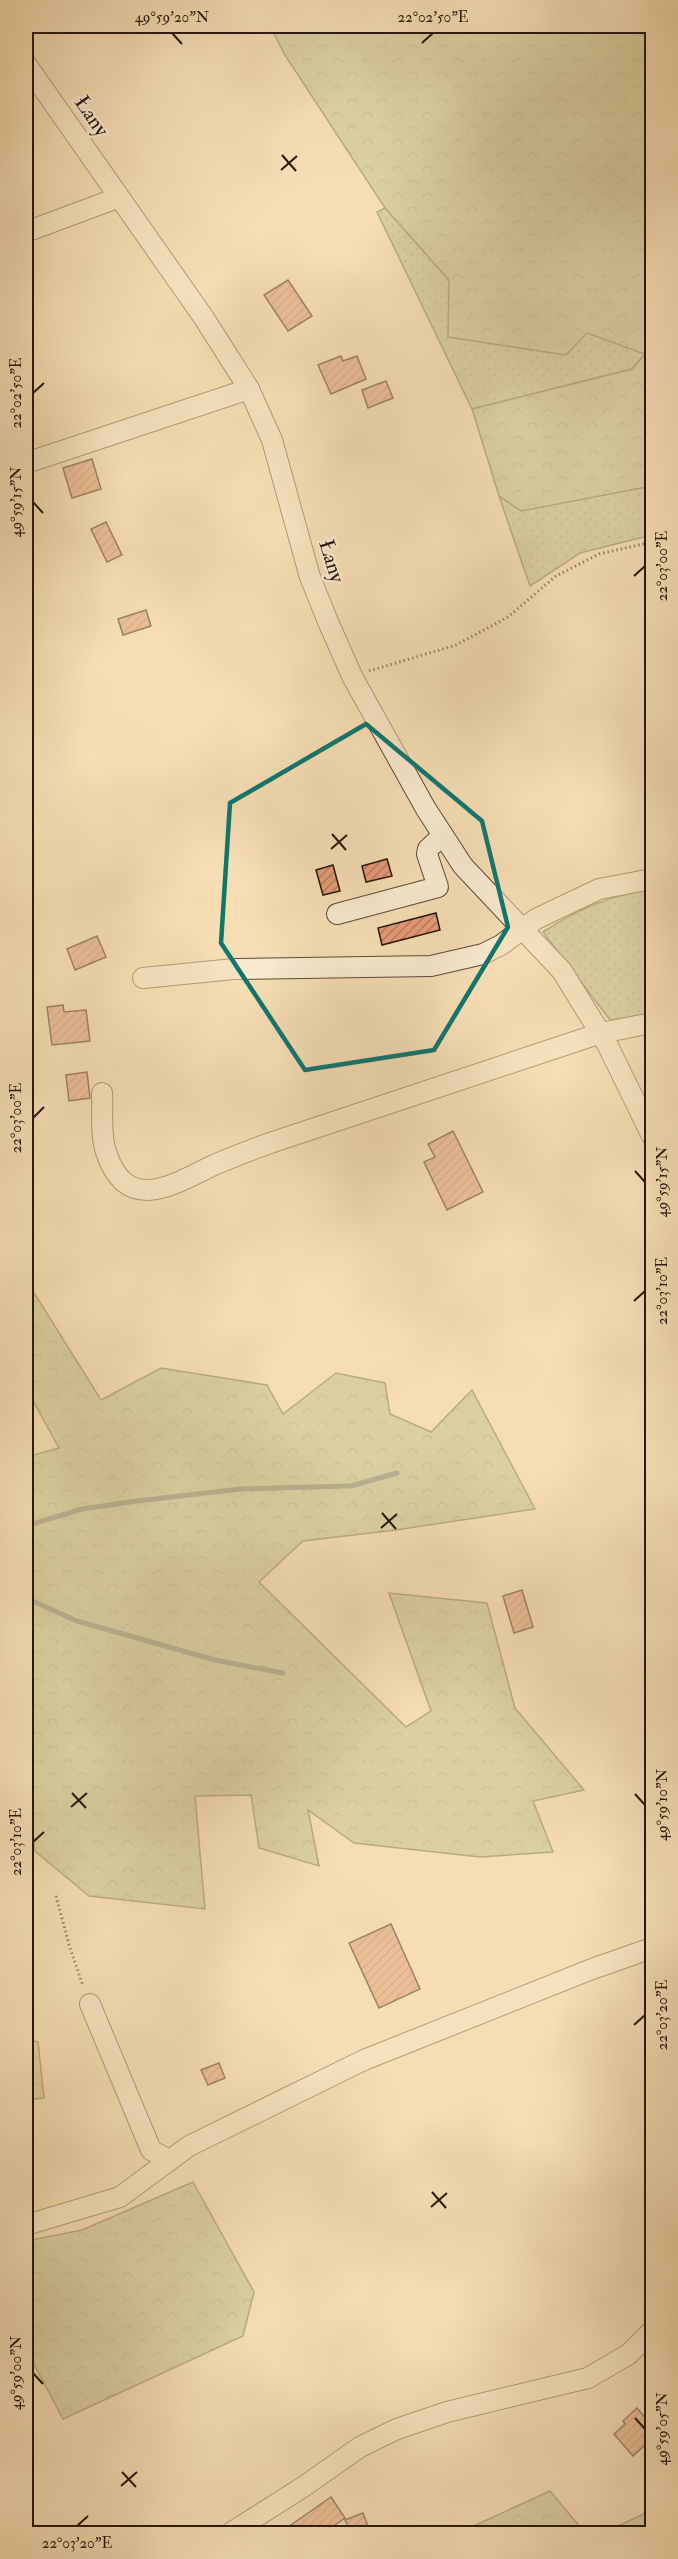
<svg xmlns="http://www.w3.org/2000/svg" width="678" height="2559" viewBox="0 0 678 2559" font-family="'IM FELL Double Pica',serif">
<defs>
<pattern id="grass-dots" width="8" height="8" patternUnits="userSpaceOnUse" patternTransform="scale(1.5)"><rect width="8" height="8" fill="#bcc18c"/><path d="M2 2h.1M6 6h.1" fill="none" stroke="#a2a578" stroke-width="1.8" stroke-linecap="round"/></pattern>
<pattern id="forest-crowns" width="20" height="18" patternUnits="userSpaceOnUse" patternTransform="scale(1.5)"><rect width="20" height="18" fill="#bcc18c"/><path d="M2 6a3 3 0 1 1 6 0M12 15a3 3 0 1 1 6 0" fill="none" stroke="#a2a578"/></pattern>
<pattern id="building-hatch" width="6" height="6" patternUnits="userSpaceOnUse" patternTransform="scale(1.5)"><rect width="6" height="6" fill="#e49b76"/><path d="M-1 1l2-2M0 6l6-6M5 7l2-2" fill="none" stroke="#b97d5f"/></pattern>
</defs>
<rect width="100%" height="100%" fill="#f6ddb3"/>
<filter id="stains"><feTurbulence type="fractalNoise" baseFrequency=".00333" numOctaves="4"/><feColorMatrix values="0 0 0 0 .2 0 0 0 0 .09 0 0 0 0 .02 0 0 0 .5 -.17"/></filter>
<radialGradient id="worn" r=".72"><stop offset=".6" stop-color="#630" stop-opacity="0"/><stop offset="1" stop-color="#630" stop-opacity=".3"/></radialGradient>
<g fill="url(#grass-dots)" stroke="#726c4d" stroke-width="1.5">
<polygon points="385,208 449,280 645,354 632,369 472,409 377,212"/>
<polygon points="652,486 652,535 580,553 530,586 499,496 521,510"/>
<path d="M652,889V1016L610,1020L543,932C578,909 611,895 652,889Z"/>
</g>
<g fill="url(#forest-crowns)" stroke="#726c4d" stroke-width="1.5">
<polygon points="270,26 652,26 652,486 521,511 499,496 472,409 632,369 645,354 587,333 566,355 448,337 449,280 385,208 285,55"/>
<polygon points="26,1280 101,1400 161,1368 267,1385 283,1414 336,1373 385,1383 390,1414 431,1432 472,1390 535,1509 396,1530 303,1541 259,1582 406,1727 431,1711 389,1593 487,1603 515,1708 584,1790 533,1801 553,1852 480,1857 354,1843 308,1810 319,1866 259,1848 251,1795 195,1796 205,1909 89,1896 35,1851 31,1827 26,1827 26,1457 59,1448 26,1388"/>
<polygon points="26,2039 38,2042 44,2098 26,2100"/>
<polygon points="193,2182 254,2292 243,2336 63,2419 26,2349 26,2241 82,2230"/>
<polygon points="550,2491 585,2533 458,2533"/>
<polygon points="652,2510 652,2533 603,2533"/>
</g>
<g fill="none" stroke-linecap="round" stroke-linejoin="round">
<g stroke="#6e7a6b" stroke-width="5">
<polyline points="26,1526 82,1509 137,1501 240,1489 351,1486 397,1473"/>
<polyline points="26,1598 77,1621 215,1660 283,1673"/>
</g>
</g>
<g fill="url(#building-hatch)" stroke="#27160e" stroke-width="1.5">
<polygon points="288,280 312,316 288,331 264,295"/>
<polygon points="341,356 343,361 357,356 366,379 331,394 318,365"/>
<polygon points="386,381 393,398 368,408 362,390"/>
<polygon points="92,459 101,489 72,498 63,468"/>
<polygon points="106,522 122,555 107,562 91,529"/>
<polygon points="146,610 151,626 123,635 118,619"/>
<polygon points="387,859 392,876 366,882 362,866"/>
<polygon points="333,865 340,891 323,895 316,870"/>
<polygon points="436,913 440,930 382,945 378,928"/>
<polygon points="97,936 106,957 75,970 67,949"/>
<polygon points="63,1005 64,1012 86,1010 90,1041 52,1045 47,1007"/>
<polygon points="87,1072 90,1098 69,1101 66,1075"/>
<polygon points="453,1131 483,1192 447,1210 424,1162 435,1157 428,1144"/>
<polygon points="522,1590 533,1627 514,1633 503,1596"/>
<polygon points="391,1924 420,1989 379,2008 349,1943"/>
<polygon points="219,2063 225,2078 208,2085 201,2070"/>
<polygon points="637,2408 652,2426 652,2439 633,2456 614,2434 625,2424 623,2421"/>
<polygon points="331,2497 345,2518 322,2534 278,2534"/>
<polygon points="363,2513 371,2534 351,2534 345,2520"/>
</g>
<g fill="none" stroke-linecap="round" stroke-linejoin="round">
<defs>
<g id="minor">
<polyline points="26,64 204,318 249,389 272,440 310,577 329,624 353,678 426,809 463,866 562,971 607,1044 652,1136"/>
<polyline points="26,232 117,198"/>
<polyline points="26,463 249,389"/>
<polyline points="337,914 438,887 427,854 428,849 442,836"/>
<polyline points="143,978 234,969 431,966 483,954 501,945 536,919 599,889 652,879"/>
<path d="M102,1093C103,1111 100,1135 106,1152C127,1216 174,1184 214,1165C232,1157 251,1150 270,1143L601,1033L652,1023"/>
<polyline points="90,2004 151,2150 169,2160"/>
<polyline points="26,2225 120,2197 189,2146 364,2060 592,1969 652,1948"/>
<polyline points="229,2534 303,2487 360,2447 397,2429 447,2412 588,2378 629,2354 652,2331"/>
</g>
</defs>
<use href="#minor" stroke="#5b4837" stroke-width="22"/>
<g stroke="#27160e" stroke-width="3" stroke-dasharray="1.5 3" stroke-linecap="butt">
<polyline points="369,671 456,645 508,617 556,576 599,554 652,542"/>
<polyline points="56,1896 70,1948 83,1986"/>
</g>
<use href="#minor" stroke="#f9e9ce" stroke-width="20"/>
</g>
<path d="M0 0H678V2559H0ZM366,724L482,821L508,927L434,1050L305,1070L221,943L230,803Z" fill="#f6ddb3" fill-opacity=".55" fill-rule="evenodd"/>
<path fill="none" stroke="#0f766e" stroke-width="4.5" stroke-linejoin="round" d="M366,724L482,821L508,927L434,1050L305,1070L221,943L230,803Z"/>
<path fill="none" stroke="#27160e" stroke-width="2" d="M172,33L182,44M422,43L433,33M282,155L296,171M281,170L297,156M33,393L44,383M33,502L43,513M634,576L645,566M332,834L346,850M331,849L347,835M33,1118L44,1107M635,1171L645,1182M634,1301L645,1291M382,1513L396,1529M381,1528L397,1514M72,1793L86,1808M635,1794L645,1805M71,1807L87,1793M33,1842L44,1832M634,2025L645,2015M432,2192L446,2208M431,2207L447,2193M33,2373L43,2384M635,2418L645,2429M122,2472L136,2487M121,2486L137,2472M77,2526L88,2516"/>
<g text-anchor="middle" stroke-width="5" stroke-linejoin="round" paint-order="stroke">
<g font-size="21" fill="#27160e" stroke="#f9e9ce">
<text transform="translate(92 116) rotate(56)" y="7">Łany</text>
<text transform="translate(332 561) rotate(73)" y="7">Łany</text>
</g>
</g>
<rect width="678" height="2559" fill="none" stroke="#f6ddb3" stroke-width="66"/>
<rect x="33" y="33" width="612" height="2493" fill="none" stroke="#27160e" stroke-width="2"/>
<g font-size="15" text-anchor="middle" fill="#27160e">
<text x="172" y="22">49°59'20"N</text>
<text x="433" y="22">22°02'50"E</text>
<text transform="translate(16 393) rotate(-90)" y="5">22°02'50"E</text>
<text transform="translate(16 502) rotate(-90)" y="5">49°59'15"N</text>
<text transform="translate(662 566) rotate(-90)" y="5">22°03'00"E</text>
<text transform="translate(16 1118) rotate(-90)" y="5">22°03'00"E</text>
<text transform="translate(662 1182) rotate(-90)" y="5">49°59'15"N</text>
<text transform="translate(662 1291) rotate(-90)" y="5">22°03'10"E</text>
<text transform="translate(662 1805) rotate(-90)" y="5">49°59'10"N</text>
<text transform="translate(16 1842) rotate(-90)" y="5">22°03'10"E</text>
<text transform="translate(662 2015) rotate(-90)" y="5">22°03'20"E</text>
<text transform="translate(16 2373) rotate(-90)" y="5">49°59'00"N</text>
<text transform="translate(662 2429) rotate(-90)" y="5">49°59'05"N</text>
<text x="77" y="2548">22°03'20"E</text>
</g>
<rect width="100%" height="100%" filter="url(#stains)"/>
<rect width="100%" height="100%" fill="url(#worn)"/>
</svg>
